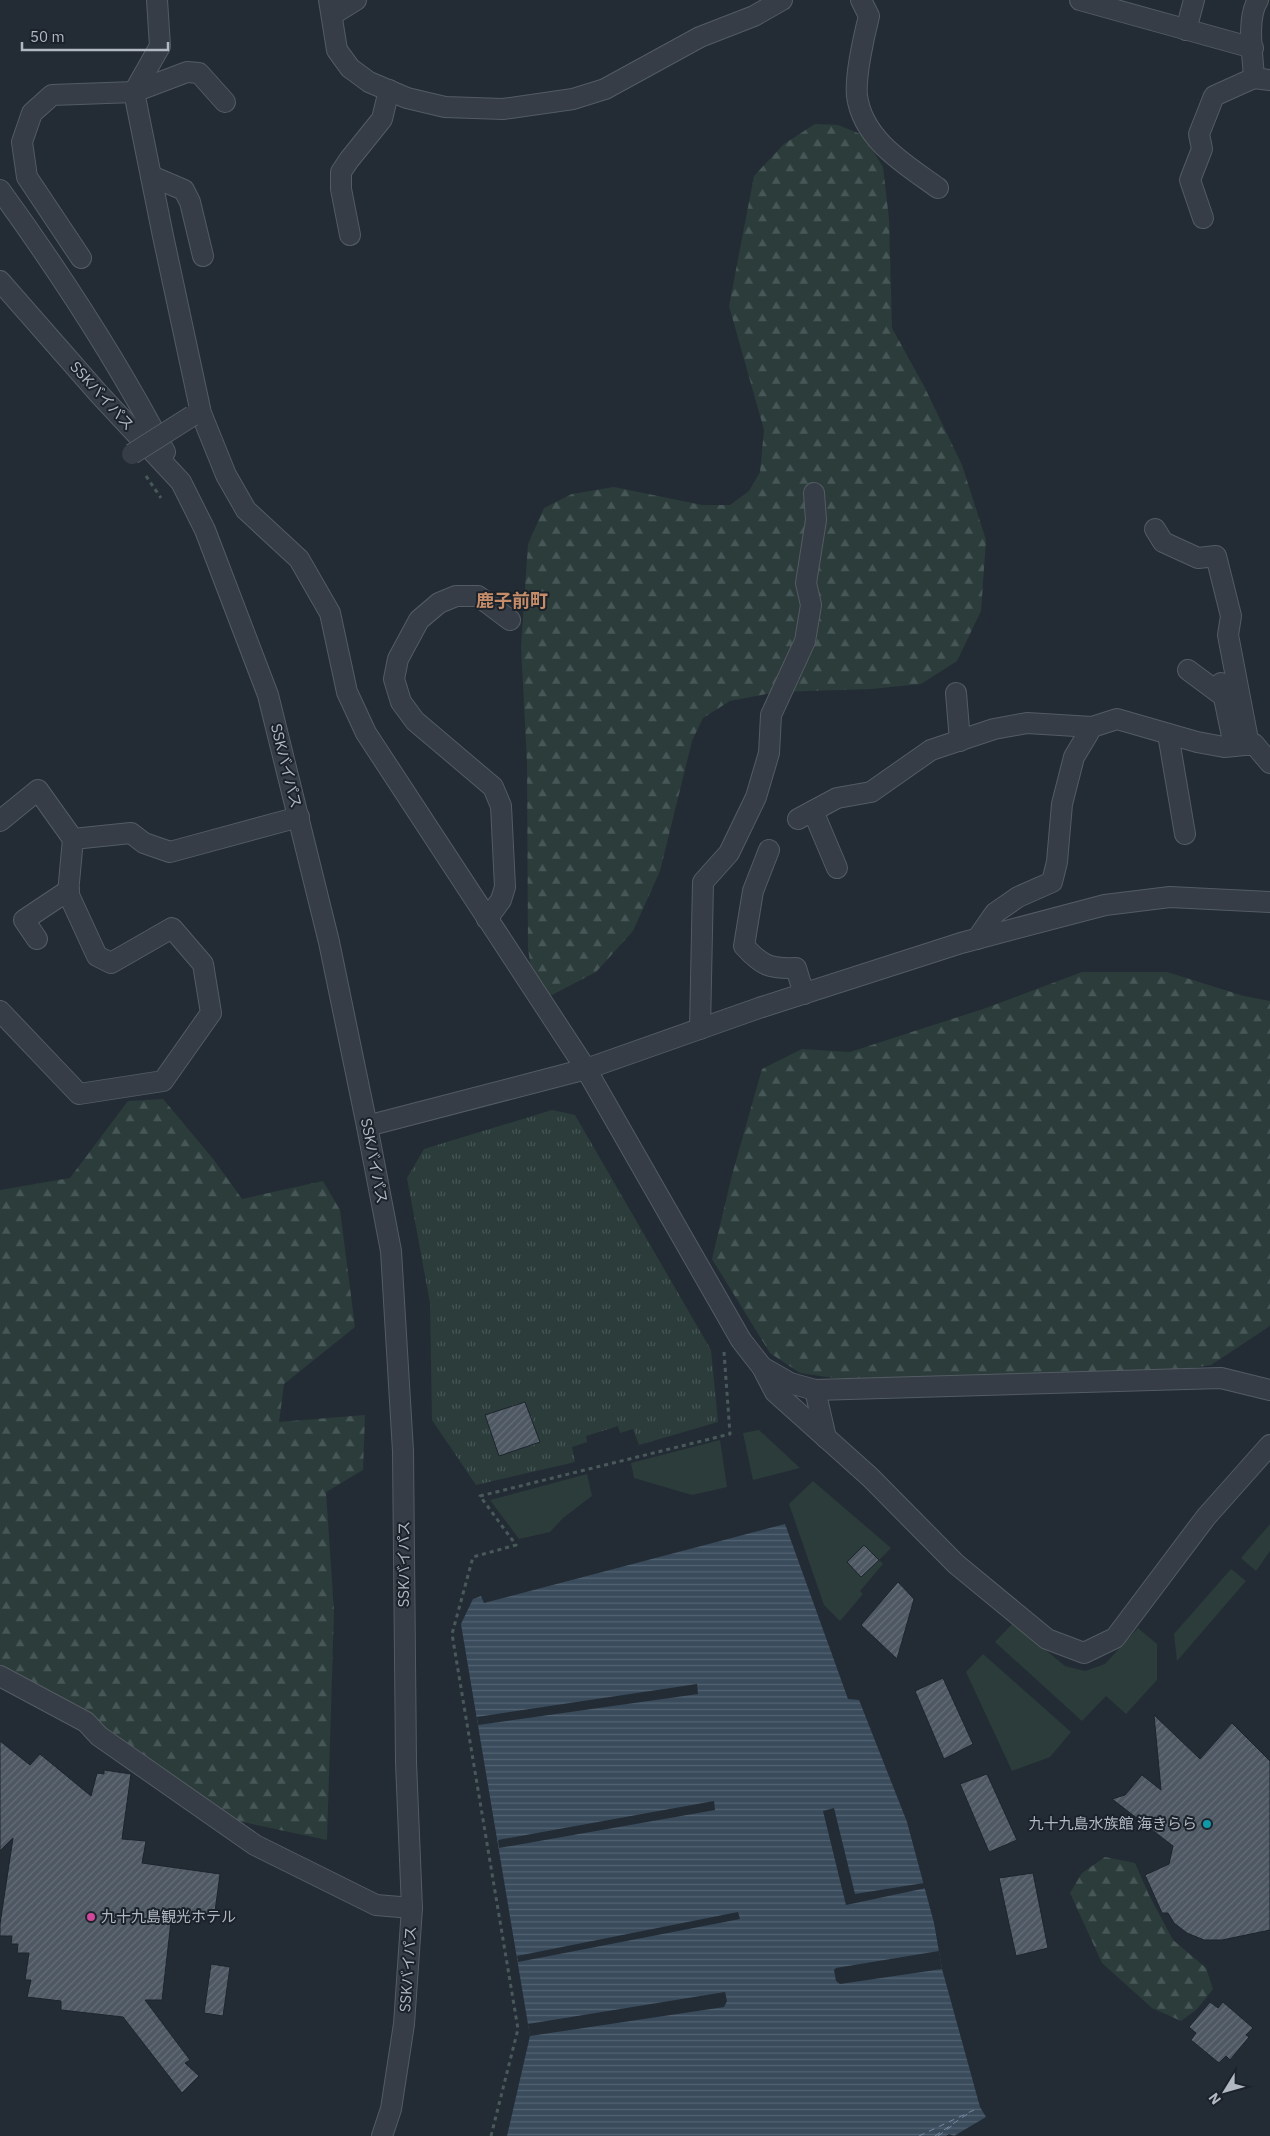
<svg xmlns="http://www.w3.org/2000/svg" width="1270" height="2136" viewBox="0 0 1270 2136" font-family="'IBM Plex Sans','Noto Sans JP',sans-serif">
<defs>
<pattern id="forest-firs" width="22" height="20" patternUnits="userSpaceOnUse" patternTransform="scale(1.25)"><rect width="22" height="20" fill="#2b3c3b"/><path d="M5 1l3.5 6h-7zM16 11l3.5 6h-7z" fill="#475656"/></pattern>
<pattern id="park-tufts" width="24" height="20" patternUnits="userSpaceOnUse" patternTransform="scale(1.25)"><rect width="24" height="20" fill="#2b3c3b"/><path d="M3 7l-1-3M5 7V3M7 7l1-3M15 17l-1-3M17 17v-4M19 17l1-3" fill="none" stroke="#475656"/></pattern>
<pattern id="water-rules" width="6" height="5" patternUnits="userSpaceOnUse" patternTransform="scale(1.25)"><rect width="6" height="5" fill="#3a4b5c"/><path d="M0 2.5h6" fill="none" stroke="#546372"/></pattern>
<pattern id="building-hatch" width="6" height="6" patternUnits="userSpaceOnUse" patternTransform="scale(1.25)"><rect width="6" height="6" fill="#4e5863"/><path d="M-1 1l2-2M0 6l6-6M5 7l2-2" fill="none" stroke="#656e78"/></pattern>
</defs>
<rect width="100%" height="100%" fill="#232c35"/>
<g fill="#2b3c3b">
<polygon points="759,1430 800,1468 753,1480 743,1433"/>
<polygon points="720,1440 727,1487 692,1495 634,1478 631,1463"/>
<polygon points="587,1474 592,1496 563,1518 550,1532 519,1539 490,1500"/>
<polygon points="813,1481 891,1548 879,1560 883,1564 860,1591 863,1594 840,1621 824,1605 789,1504"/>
<polygon points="1270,1524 1270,1551 1256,1571 1241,1558"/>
<polygon points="1231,1569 1246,1581 1177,1661 1174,1634"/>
<polygon points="1013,1623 1065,1666 1085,1671 1105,1664 1138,1628 1157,1644 1157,1680 1126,1714 1106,1696 1082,1721 995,1642"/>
<polygon points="983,1654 1071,1732 1050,1757 1012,1771 966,1672"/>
</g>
<g fill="url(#forest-firs)">
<polygon points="815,124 838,125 863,135 883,167 889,219 892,328 924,386 962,465 986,540 981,611 957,661 921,684 871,689 777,692 730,701 703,718 692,741 660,871 633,931 596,972 552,995 534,990 528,948 527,763 521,646 528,544 544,508 572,494 614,487 702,505 730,505 749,491 760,472 764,430 729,306 754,176 784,144"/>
<polygon points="1082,972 1167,972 1244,996 1270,1001 1270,1326 1211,1365 1173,1371 855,1381 800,1373 770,1353 712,1259 732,1175 762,1069 802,1049 850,1052 986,1008"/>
<polygon points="163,1099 214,1160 242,1199 323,1181 340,1210 355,1327 284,1384 279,1422 365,1415 363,1470 326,1492 334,1611 327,1840 238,1821 113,1733 0,1666 0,1190 70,1178 128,1101"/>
<polygon points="1105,1857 1135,1863 1149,1895 1173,1940 1206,1968 1213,1989 1197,2009 1181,2021 1152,2008 1102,1963 1070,1893 1082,1873"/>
</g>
<polygon fill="url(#park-tufts)" points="552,1110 575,1115 711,1350 718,1422 639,1445 633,1429 620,1433 618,1426 586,1436 587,1442 572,1447 575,1462 476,1485 432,1420 430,1303 407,1178 424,1149"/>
<polygon fill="url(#water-rules)" points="785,1524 848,1699 859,1700 907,1822 934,1923 942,1969 980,2107 986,2117 954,2136 949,2134 946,2136 507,2136 530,2036 461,1624 473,1599 481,1596 484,1603"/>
<g fill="#232c35">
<polygon points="697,1684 698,1694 478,1725 477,1717"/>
<polygon points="714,1801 715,1810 499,1848 498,1840"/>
<polygon points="834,1808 855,1894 924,1883 926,1888 846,1905 823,1811"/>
<polygon points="738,1912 740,1919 518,1962 517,1956"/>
<polygon points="939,1951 942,1969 840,1984 836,1981 834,1970 836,1968"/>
<polygon points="725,1992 727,2001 724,2007 530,2036 528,2024"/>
</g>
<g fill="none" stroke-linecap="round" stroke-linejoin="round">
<g stroke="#758ba2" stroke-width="1" stroke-dasharray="6 5" stroke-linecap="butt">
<polyline points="919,2136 974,2110"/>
<polyline points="935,2136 969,2113"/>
<polyline points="938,2136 953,2125"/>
</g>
</g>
<g fill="url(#building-hatch)" stroke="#1d242c">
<polygon points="525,1402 540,1442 499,1456 485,1415"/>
<polygon points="864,1545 879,1560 861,1577 847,1562"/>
<polygon points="898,1582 914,1599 897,1659 861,1625"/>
<polygon points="943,1678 973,1744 944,1759 915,1691"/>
<polygon points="1154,1715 1200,1759 1232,1723 1270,1761 1270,1930 1222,1940 1204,1940 1187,1933 1174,1923 1168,1913 1162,1913 1145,1875 1169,1864 1173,1846 1112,1799 1125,1795 1142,1775 1161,1790"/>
<polygon points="0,1741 30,1765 40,1754 91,1796 97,1773 104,1774 104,1770 131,1774 122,1839 146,1841 142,1863 220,1874 214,1919 172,1913 162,2000 145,2000 190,2060 185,2063 199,2076 182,2093 123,2017 61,2010 61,2001 27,1997 31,1980 25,1980 29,1953 17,1953 18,1944 11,1944 12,1936 0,1936 0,1924 13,1838 0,1851"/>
<polygon points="987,1774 1017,1840 989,1852 960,1784"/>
<polygon points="1033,1873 1048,1948 1016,1956 999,1878"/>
<polygon points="211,1964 230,1967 223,2016 204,2013"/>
<polygon points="1210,2002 1218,2008 1223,2002 1253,2028 1246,2035 1249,2037 1230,2060 1226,2056 1219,2063 1191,2040 1196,2033 1189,2027"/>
</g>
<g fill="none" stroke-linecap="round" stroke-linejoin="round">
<defs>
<g id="minor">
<polyline points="157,0 160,46 134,92 163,236 201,413 226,475 246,510 299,559 330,613 347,692 366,733 586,1069 741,1340 762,1367 790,1383 815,1390 1221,1378 1270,1390"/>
<polyline points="329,0 337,50 350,68 369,82 407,98 445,107 503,109 573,99 605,89 700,37 754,16 782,0"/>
<path d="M861,0L869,16C864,36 855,77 857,96C863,140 905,164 938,188"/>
<polyline points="1080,0 1253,48"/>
<path d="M1258,0C1246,19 1253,56 1254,78L1270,80"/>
<polyline points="332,15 356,0"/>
<polyline points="1186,30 1194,0"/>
<polyline points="151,176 184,190 190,202 203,256"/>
<path d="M0,190C61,274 117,360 165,452"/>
<polyline points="1203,218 1190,180 1202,149 1199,134 1214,96 1254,78"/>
<polyline points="350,235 341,189 341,172 349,160 382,119 389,90"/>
<polyline points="81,258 27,177 22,142 32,113 52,95 134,92 187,72 199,73 225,102"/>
<polyline points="0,281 99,394 181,482 205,530 268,695 329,942 367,1126 391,1251 403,1451 406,1762 412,1908 404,2024 391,2109 382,2136"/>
<polyline points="1155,529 1163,542 1198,558 1216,556 1231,616 1228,635 1249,745"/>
<polyline points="1188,670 1223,696"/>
<polyline points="1221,683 1234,746"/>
<polyline points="956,693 960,741"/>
<polyline points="1168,734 1185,834"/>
<polyline points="813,811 837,868"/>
<polyline points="798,819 837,798 871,792 931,750 994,729 1027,723 1092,727"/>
<polyline points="0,821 38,790 73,839 131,833 144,843 170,852 299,817"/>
<path d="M769,850L753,891L744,946C762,966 770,969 796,968L804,994"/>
<polyline points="487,919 501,900 505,887 501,806 493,787 415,721 401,702 394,679 398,659 419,620 439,603 456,596 478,596 510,620"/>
<polyline points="37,939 24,920 69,890"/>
<polyline points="977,939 995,913 1018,897 1052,882 1057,862 1062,804 1074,757 1092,727 1117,719 1197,742 1224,747 1254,744 1270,763"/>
<polyline points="0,1011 79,1094 163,1081 211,1013 203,964 172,928 111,963 97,956 68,893 73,839"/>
<polyline points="700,1029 703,882 729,853 756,797 769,753 771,715 805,641 811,605 806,583 816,520 814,493"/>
<polyline points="367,1126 586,1069 759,1008 961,943 1105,905 1170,897 1270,902"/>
<polyline points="762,1367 775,1392 870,1477 956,1564 1047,1639 1084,1653 1115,1638 1206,1517 1270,1445"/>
<polyline points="815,1390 826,1438"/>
<polyline points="0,1676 86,1722 99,1736 255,1845 376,1905 412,1908"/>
</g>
</defs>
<use href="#minor" stroke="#545b63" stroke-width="22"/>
<g stroke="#49595a" stroke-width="3" stroke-dasharray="4 4" stroke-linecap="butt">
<polyline points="146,476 161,498"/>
<polyline points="491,2136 518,2029 452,1634 473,1557 516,1545 480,1496 730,1434 724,1352"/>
</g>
<use href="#minor" stroke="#363d46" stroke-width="20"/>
<defs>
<polyline id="minor-bridge" points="132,454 192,416"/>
</defs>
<use href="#minor-bridge" stroke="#545b63" stroke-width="22" stroke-linecap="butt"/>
<use href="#minor-bridge" stroke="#363d46" stroke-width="20"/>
</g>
<circle fill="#0f9aa8" stroke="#1c222a" stroke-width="2" cx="1207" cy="1824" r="5"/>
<circle fill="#d1479c" stroke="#1c222a" stroke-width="2" cx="91" cy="1917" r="5"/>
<g text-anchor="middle" stroke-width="4" stroke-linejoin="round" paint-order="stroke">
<g font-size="15" fill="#b1b8c2" stroke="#1c222a">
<text transform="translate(102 396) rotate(48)" y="5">SSKバイパス</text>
<text transform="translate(286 766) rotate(76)" y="5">SSKバイパス</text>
<text transform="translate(374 1161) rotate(79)" y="5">SSKバイパス</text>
<text transform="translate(404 1564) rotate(-90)" y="5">SSKバイパス</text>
<text transform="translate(408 1969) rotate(-86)" y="5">SSKバイパス</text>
</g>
<g font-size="15" fill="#b1b8c2" stroke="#1c222a" text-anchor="end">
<text x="1197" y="1829">九十九島水族館 海きらら</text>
<text x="101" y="1922" text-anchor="start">九十九島観光ホテル</text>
</g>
<g font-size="18" font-weight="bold" fill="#c58c69" stroke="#1c222a">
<text x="512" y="607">鹿子前町</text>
</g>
</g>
<g transform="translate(1225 2091) rotate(233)" stroke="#1c222a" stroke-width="4" paint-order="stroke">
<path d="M0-4L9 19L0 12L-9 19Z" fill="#b1b8c2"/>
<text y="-8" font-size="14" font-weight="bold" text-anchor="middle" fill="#b1b8c2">N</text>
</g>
<path d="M22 42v8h146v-8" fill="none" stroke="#b1b8c2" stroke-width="2.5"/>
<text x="30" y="42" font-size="15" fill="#b1b8c2" stroke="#1c222a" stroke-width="4" paint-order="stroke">50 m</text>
</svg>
